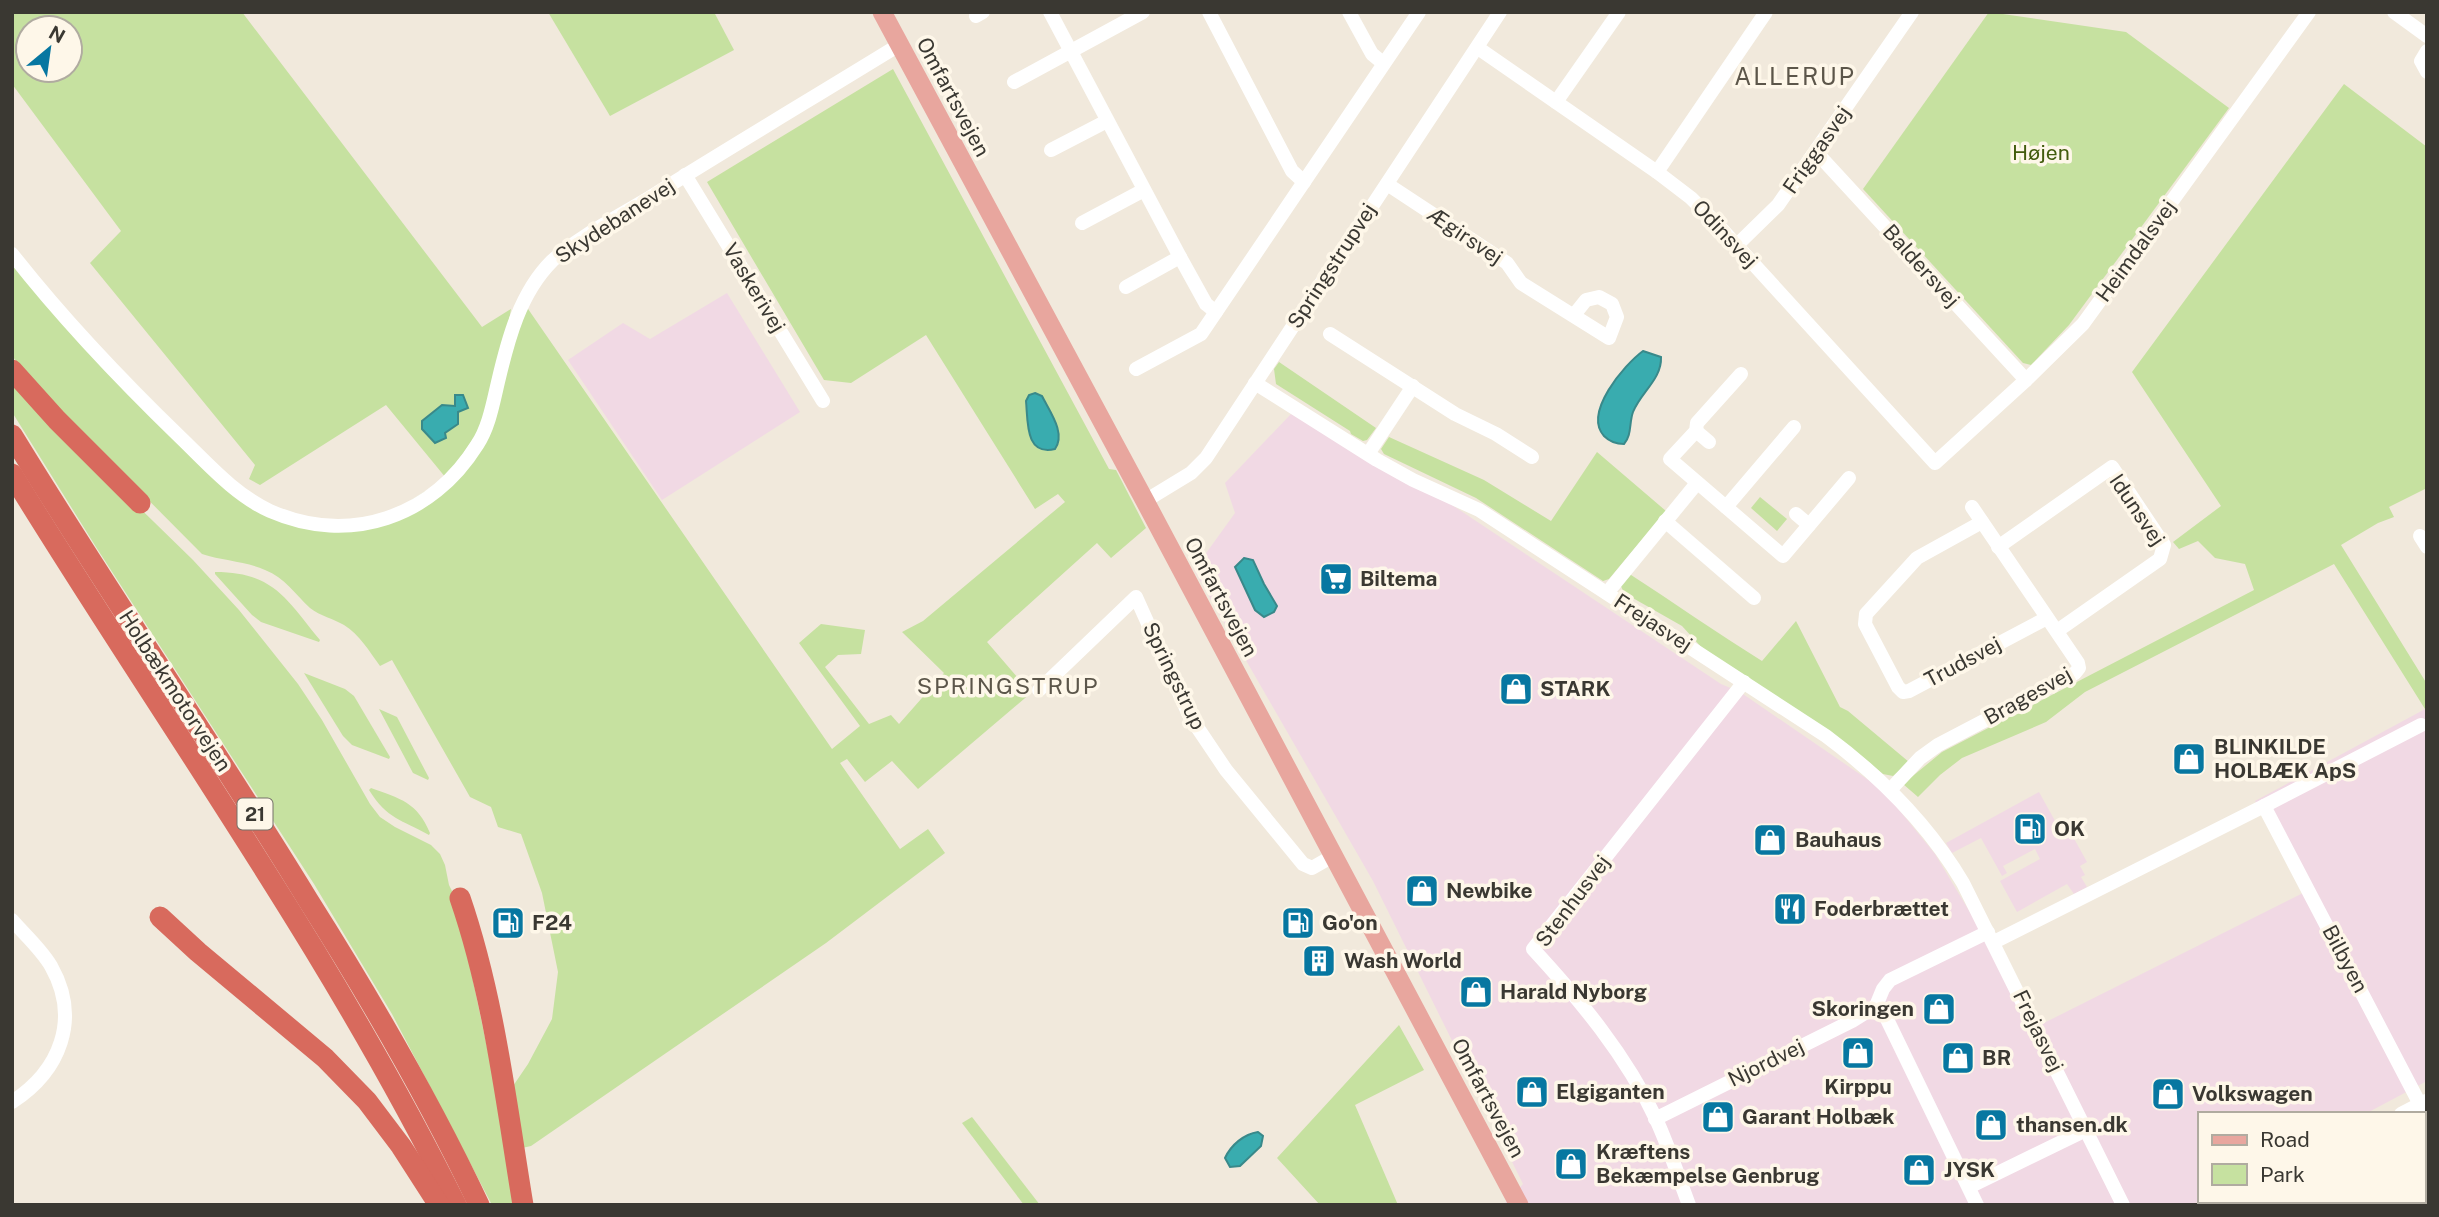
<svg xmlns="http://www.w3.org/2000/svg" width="2439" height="1217" viewBox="0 0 2439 1217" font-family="'Public Sans',sans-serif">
<rect width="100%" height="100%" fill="#f1e9dc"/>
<g fill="#f1d9e4">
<polygon points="727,293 800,412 662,500 568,360 623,323 650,339"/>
<polygon points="1291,414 1452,505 1721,684 1740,692 1883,790 1935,854 1986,939 2030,1030 2303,893 2255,801 2427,708 2427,1081 2365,1114 2199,1114 2199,1201 2192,1205 1503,1205 1523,1184 1373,881 1194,570 1235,513 1225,483"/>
<polygon points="2039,792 2064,837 2071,833 2087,862 2080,866 2085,875 2081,877 2087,887 2074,894 2067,884 2017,912 2000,881 2040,859 2035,849 2003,866 2007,873 2002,876 1981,838 1952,853 1946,843"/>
</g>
<g fill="#c6e1a0" fill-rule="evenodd">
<path d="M12,12H242L482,327L511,309L507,333L485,422L446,478L386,405L260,485L249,479L255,465L90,263L121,231L12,84ZM28,28H70V70H28Z"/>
<polygon points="548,12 714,12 734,50 610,116"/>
<polygon points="1989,12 2126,32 2229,108 2069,325 2031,365 2023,363 1863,189"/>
<path d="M893,69L1109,469L1116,470L1146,528L1111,558L1097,543L987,642L1031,693L918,789L892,761L865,782L847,759L840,763L900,849L928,829L945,853L826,943L531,1146L522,1148L513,1086L528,1064L552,1019L558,972L542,893L521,834L498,827L491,807L470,797L392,660L380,666C369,651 360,635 344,625C334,619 320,616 310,608C295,594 285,578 265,570C245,561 223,561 202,554L55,406L12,356V259L262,511L371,526L471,462L526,306L832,749L860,726L799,643L821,624L865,630L861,654L838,655L825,667L869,724L891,715L899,724L944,673L902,632L923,621L1065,502L1058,494L1035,509L926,335L851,383L824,380L707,182Z"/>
<polygon points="2344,84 2427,147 2427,488 2389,507 2394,517 2378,523 2341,545 2427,684 2427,708 2425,709 2334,564 2085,692 2046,722 1962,758 1940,775 1918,797 1903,784 1942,752 2254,590 2245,564 2215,558 2198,541 2179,549 2173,542 2221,506 2132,372"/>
<polygon points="1279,362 1376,428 1367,440 1363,441 1351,434 1350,431 1276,384 1274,369"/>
<polygon points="12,377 75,445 193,560 239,610 298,684 322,720 370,804 380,817 395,827 431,845 440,854 445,865 449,885 456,899 520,1205 492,1205 392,1014 314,884 96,547 12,412"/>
<polygon points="1389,437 1484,480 1551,521 1597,452 1666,511 1609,579 1603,581 1476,498 1384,454 1381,449"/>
<polygon points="1760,497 1787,519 1777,531 1751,508"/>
<path d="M215,572C274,572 286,599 320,640L319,642L261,622L252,615L215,574Z"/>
<path d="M1628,573C1673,602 1717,633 1762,661L1796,621L1840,707L1848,711L1909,762L1893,776L1883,774L1844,742L1704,650L1682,626L1624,593L1620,584Z"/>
<polygon points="304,673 345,689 354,696 390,757 389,759 352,745 343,736"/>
<polygon points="379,709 397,717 429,778 428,780 413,773"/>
<path d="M371,788C401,799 417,802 430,833L429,835C401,819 388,820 369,790Z"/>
<polygon points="1399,1025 1424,1070 1355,1105 1398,1205 1320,1205 1277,1158"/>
<polygon points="972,1117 1040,1205 1024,1205 962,1123"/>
</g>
<g fill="#39acaf" stroke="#39898a" stroke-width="2">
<path d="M1643,351L1661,357C1662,379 1641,392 1633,412C1629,423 1632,435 1624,444C1616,444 1610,442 1604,436C1583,413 1624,365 1643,351Z"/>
<path d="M1035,393L1042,396C1050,412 1066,433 1055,449C1025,456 1028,422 1026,401L1029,395Z"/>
<polygon points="455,395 463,395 468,408 458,412 458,424 445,433 446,438 435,443 422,429 422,421 442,405 455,406"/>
<polygon points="1244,558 1253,560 1264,584 1277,606 1274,612 1264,617 1255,610 1235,567"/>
<path d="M1258,1132L1263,1136L1261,1146L1240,1166L1230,1167L1225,1158C1231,1145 1244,1134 1258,1132Z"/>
</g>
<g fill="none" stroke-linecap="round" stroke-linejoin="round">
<g stroke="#fff" stroke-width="14">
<polyline points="1050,12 1180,257 1206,304 1216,312"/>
<polyline points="1209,12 1292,171 1304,182"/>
<polyline points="1349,12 1372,54 1383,63"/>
<polyline points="2394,12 2427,36"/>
<polyline points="976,16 983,12"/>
<polyline points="1478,48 1657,172 1691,198 1718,225 1935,463 2026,380 2083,324 2309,12"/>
<polyline points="2427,51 2421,61 2427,72"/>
<polyline points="1014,82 1143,12"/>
<polyline points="1556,102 1619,12"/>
<polyline points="1051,150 1107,121"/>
<polyline points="1816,152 2026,380"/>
<polyline points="1657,172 1766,12"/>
<polyline points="685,175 823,401"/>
<polyline points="1387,184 1507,263 1521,283 1609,338 1617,317 1612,304 1599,297 1586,300 1574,315"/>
<polyline points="1082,223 1144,190"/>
<polyline points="1736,246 1778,205 1912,12"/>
<path d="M12,254C63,319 121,380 181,438C208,464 235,495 270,511C350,546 432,517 477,445C489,427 493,403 498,382C508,339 520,293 552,261C575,239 621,215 649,198C732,146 816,96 899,45"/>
<polyline points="1126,287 1180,257"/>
<polyline points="1330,334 1455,414 1496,434 1532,457"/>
<polyline points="1136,369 1201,334 1419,12"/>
<polyline points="1741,374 1697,423 1696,431 1670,459 1783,556 1849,478"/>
<path d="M1255,383L1377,460L1413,480L1479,510L1826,736C1881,777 1928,824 1963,883L2123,1205"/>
<polyline points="1696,431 1709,442"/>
<polyline points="1368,454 1413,386"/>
<polyline points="1145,501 1191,473 1206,458 1500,12"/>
<polyline points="1726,507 1794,427"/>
<polyline points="1796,514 1809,525"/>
<polyline points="1665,521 1754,598"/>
<polyline points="1982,522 1917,558 1866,614 1865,624 1898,687 1903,692 1909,691 2047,618"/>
<polyline points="2420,536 2427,547"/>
<polyline points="1998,547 2112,467 2164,545 2160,559 2057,631"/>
<polyline points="1607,593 1697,483"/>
<polyline points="1039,690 1136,597 1189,715 1226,770 1303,864 1312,868 1333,856"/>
<polyline points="1891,789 1920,758 1938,745 2075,673 2079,668 2078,663 1972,507"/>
<polyline points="2264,806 2421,725"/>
<path d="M12,920C25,935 41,949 51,966C81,1019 60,1071 12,1102"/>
<polyline points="1994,942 2264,806 2424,1112"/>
<polyline points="2401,1114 2426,1101"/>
<polyline points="1655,1119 1852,1021 1876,1006"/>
<polyline points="1969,1187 2086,1130"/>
<path d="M1689,1205C1678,1176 1669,1147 1656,1119C1626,1055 1580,1000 1533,949L1744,682"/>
<polyline points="1977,1205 1883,1011 1876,1006 1883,989 1890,980 1988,932"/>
<polyline points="2225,1205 2231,1201"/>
<polyline points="2247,1205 2254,1201"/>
</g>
<polyline stroke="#e8a69e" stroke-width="19" points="882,12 1145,501 1519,1205"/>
<g stroke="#d86a5d" stroke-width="21">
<polyline points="12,370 57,420 140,503"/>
<path d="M12,435C108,592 212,743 308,900C370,998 429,1099 479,1205"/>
<path d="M12,474C161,717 329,948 456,1205"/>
<path d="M460,898C494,997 506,1102 523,1205"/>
<polyline points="160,917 198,952 325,1058 367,1101 401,1146 439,1205"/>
</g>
</g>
<defs>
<symbol id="supermarket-square" viewBox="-11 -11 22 22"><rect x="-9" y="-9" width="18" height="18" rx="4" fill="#0777a1" stroke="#fef7e9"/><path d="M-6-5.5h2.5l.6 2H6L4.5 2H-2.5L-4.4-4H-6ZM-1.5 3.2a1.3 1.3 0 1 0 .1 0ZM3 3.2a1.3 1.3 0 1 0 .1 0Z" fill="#fff"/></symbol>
<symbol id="shop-square" viewBox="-11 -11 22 22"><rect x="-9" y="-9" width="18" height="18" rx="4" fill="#0777a1" stroke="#fef7e9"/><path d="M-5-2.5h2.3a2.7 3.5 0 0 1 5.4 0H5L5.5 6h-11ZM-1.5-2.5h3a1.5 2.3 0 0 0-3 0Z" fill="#fff"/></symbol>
<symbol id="fuel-square" viewBox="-11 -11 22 22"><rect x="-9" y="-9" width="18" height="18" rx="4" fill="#0777a1" stroke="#fef7e9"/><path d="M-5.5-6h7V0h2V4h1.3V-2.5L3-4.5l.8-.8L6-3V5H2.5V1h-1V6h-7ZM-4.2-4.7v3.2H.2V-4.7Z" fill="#fff"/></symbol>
<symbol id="restaurant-square" viewBox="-11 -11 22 22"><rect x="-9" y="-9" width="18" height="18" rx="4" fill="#0777a1" stroke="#fef7e9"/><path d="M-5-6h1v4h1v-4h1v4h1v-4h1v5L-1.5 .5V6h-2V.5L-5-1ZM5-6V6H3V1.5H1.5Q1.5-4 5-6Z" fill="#fff"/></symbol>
<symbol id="building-square" viewBox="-11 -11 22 22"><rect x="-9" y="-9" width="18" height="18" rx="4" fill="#0777a1" stroke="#fef7e9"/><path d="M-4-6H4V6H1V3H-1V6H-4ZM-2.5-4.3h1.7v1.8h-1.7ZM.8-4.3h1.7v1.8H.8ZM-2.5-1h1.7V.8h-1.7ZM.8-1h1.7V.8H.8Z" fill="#fff"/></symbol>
</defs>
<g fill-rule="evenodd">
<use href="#supermarket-square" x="1317" y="560" width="38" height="38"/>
<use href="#shop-square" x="1497" y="670" width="38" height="38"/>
<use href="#shop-square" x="2170" y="740" width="38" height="38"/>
<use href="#fuel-square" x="2011" y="810" width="38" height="38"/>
<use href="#shop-square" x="1751" y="821" width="38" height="38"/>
<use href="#shop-square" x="1403" y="872" width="38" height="38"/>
<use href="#restaurant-square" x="1771" y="890" width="38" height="38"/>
<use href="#fuel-square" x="489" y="904" width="38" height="38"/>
<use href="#fuel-square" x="1279" y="904" width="38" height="38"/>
<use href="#building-square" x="1300" y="942" width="38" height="38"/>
<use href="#shop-square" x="1457" y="973" width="38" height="38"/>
<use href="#shop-square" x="1920" y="990" width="38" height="38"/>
<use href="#shop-square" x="1839" y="1034" width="38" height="38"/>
<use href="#shop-square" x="1939" y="1039" width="38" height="38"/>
<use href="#shop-square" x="1513" y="1073" width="38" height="38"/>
<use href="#shop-square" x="2149" y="1075" width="38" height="38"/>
<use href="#shop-square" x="1699" y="1098" width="38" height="38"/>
<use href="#shop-square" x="1972" y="1106" width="38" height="38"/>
<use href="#shop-square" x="1552" y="1145" width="38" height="38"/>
<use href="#shop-square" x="1900" y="1151" width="38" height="38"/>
</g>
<g text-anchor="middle" stroke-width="7" stroke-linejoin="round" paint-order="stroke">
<rect fill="#fef7e9" stroke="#757169" stroke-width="2" x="237.5" y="798.5" width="35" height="31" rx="5"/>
<g font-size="19" font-weight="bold" fill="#3a3832">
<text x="255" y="821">21</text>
</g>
<g font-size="21" fill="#3a3832" stroke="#fef7e9">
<text transform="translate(953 97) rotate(62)" y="7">Omfartsvejen</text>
<text transform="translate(1817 150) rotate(-55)" y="7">Friggasvej</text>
<text transform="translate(615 221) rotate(-33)" y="7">Skydebanevej</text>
<text transform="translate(1725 234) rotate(47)" y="7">Odinsvej</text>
<text transform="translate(1465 236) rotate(34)" y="7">Ægirsvej</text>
<text transform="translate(2136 251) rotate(-54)" y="7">Heimdalsvej</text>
<text transform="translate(1332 266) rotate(-57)" y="7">Springstrupvej</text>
<text transform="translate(1921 266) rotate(48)" y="7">Baldersvej</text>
<text transform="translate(754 288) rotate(59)" y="7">Vaskerivej</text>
<text transform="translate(2137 510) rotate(56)" y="7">Idunsvej</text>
<text transform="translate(1221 597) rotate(62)" y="7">Omfartsvejen</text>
<text transform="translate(1653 623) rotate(33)" y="7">Frejasvej</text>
<text transform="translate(1963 662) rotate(-28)" y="7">Trudsvej</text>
<text transform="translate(1174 676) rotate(64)" y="7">Springstrup</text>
<text transform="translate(175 691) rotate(57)" y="7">Holbækmotorvejen</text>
<text transform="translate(2028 696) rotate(-29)" y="7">Bragesvej</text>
<text transform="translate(1573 901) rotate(-53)" y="7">Stenhusvej</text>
<text transform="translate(2345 959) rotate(62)" y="7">Bilbyen</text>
<text transform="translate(2038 1031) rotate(64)" y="7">Frejasvej</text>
<text transform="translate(1766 1063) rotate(-26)" y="7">Njordvej</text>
<text transform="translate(1488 1098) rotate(62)" y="7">Omfartsvejen</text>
</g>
<g font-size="21" fill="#435c0e" stroke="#fef7e9">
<text x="2041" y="160">Højen</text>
</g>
<g font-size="21" font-weight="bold" fill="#3a3832" stroke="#fef7e9" text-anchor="start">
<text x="1360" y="586">Biltema</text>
<text x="1540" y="696">STARK</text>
<text x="2214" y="754">BLINKILDE<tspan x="2214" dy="24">HOLBÆK ApS</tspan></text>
<text x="2054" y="836">OK</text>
<text x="1795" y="847">Bauhaus</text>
<text x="1446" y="898">Newbike</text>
<text x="1814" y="916">Foderbrættet</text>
<text x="532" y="930">F24</text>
<text x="1322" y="930">Go'on</text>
<text x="1344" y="968">Wash World</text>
<text x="1500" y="999">Harald Nyborg</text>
<text x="1914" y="1016" text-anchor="end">Skoringen</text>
<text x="1982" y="1065">BR</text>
<text x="1858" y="1094" text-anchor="middle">Kirppu</text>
<text x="1556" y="1099">Elgiganten</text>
<text x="2192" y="1101">Volkswagen</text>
<text x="1742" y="1124">Garant Holbæk</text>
<text x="2016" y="1132">thansen.dk</text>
<text x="1596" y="1159">Kræftens<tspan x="1596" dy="24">Bekæmpelse Genbrug</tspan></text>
<text x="1944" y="1177">JYSK</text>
</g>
<g font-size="23" letter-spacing="2" fill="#5c564a" stroke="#fef7e9">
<text x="1008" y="694">SPRINGSTRUP</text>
</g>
<g font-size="24" letter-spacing="2" fill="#5c564a" stroke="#fef7e9">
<text x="1795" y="85">ALLERUP</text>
</g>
</g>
<rect width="2439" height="1217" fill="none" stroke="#3a3832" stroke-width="28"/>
<rect x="2198" y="1112" width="228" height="91" fill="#fef7e9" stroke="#b0aba0" stroke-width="2"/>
<rect x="2212" y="1135" width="35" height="10" fill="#e8a69e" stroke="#b0aba0" stroke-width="2"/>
<text x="2260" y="1147" font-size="21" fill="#3a3832">Road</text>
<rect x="2212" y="1164" width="35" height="21" fill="#c6e1a0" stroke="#b0aba0" stroke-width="2"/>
<text x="2260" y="1182" font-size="21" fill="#3a3832">Park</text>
<g transform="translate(49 49) rotate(29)"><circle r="33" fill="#fef7e9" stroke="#b0aba0" stroke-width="2"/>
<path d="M0-5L12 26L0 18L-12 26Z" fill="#0777a1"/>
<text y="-10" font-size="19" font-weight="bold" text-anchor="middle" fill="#3a3832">N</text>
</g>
</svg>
